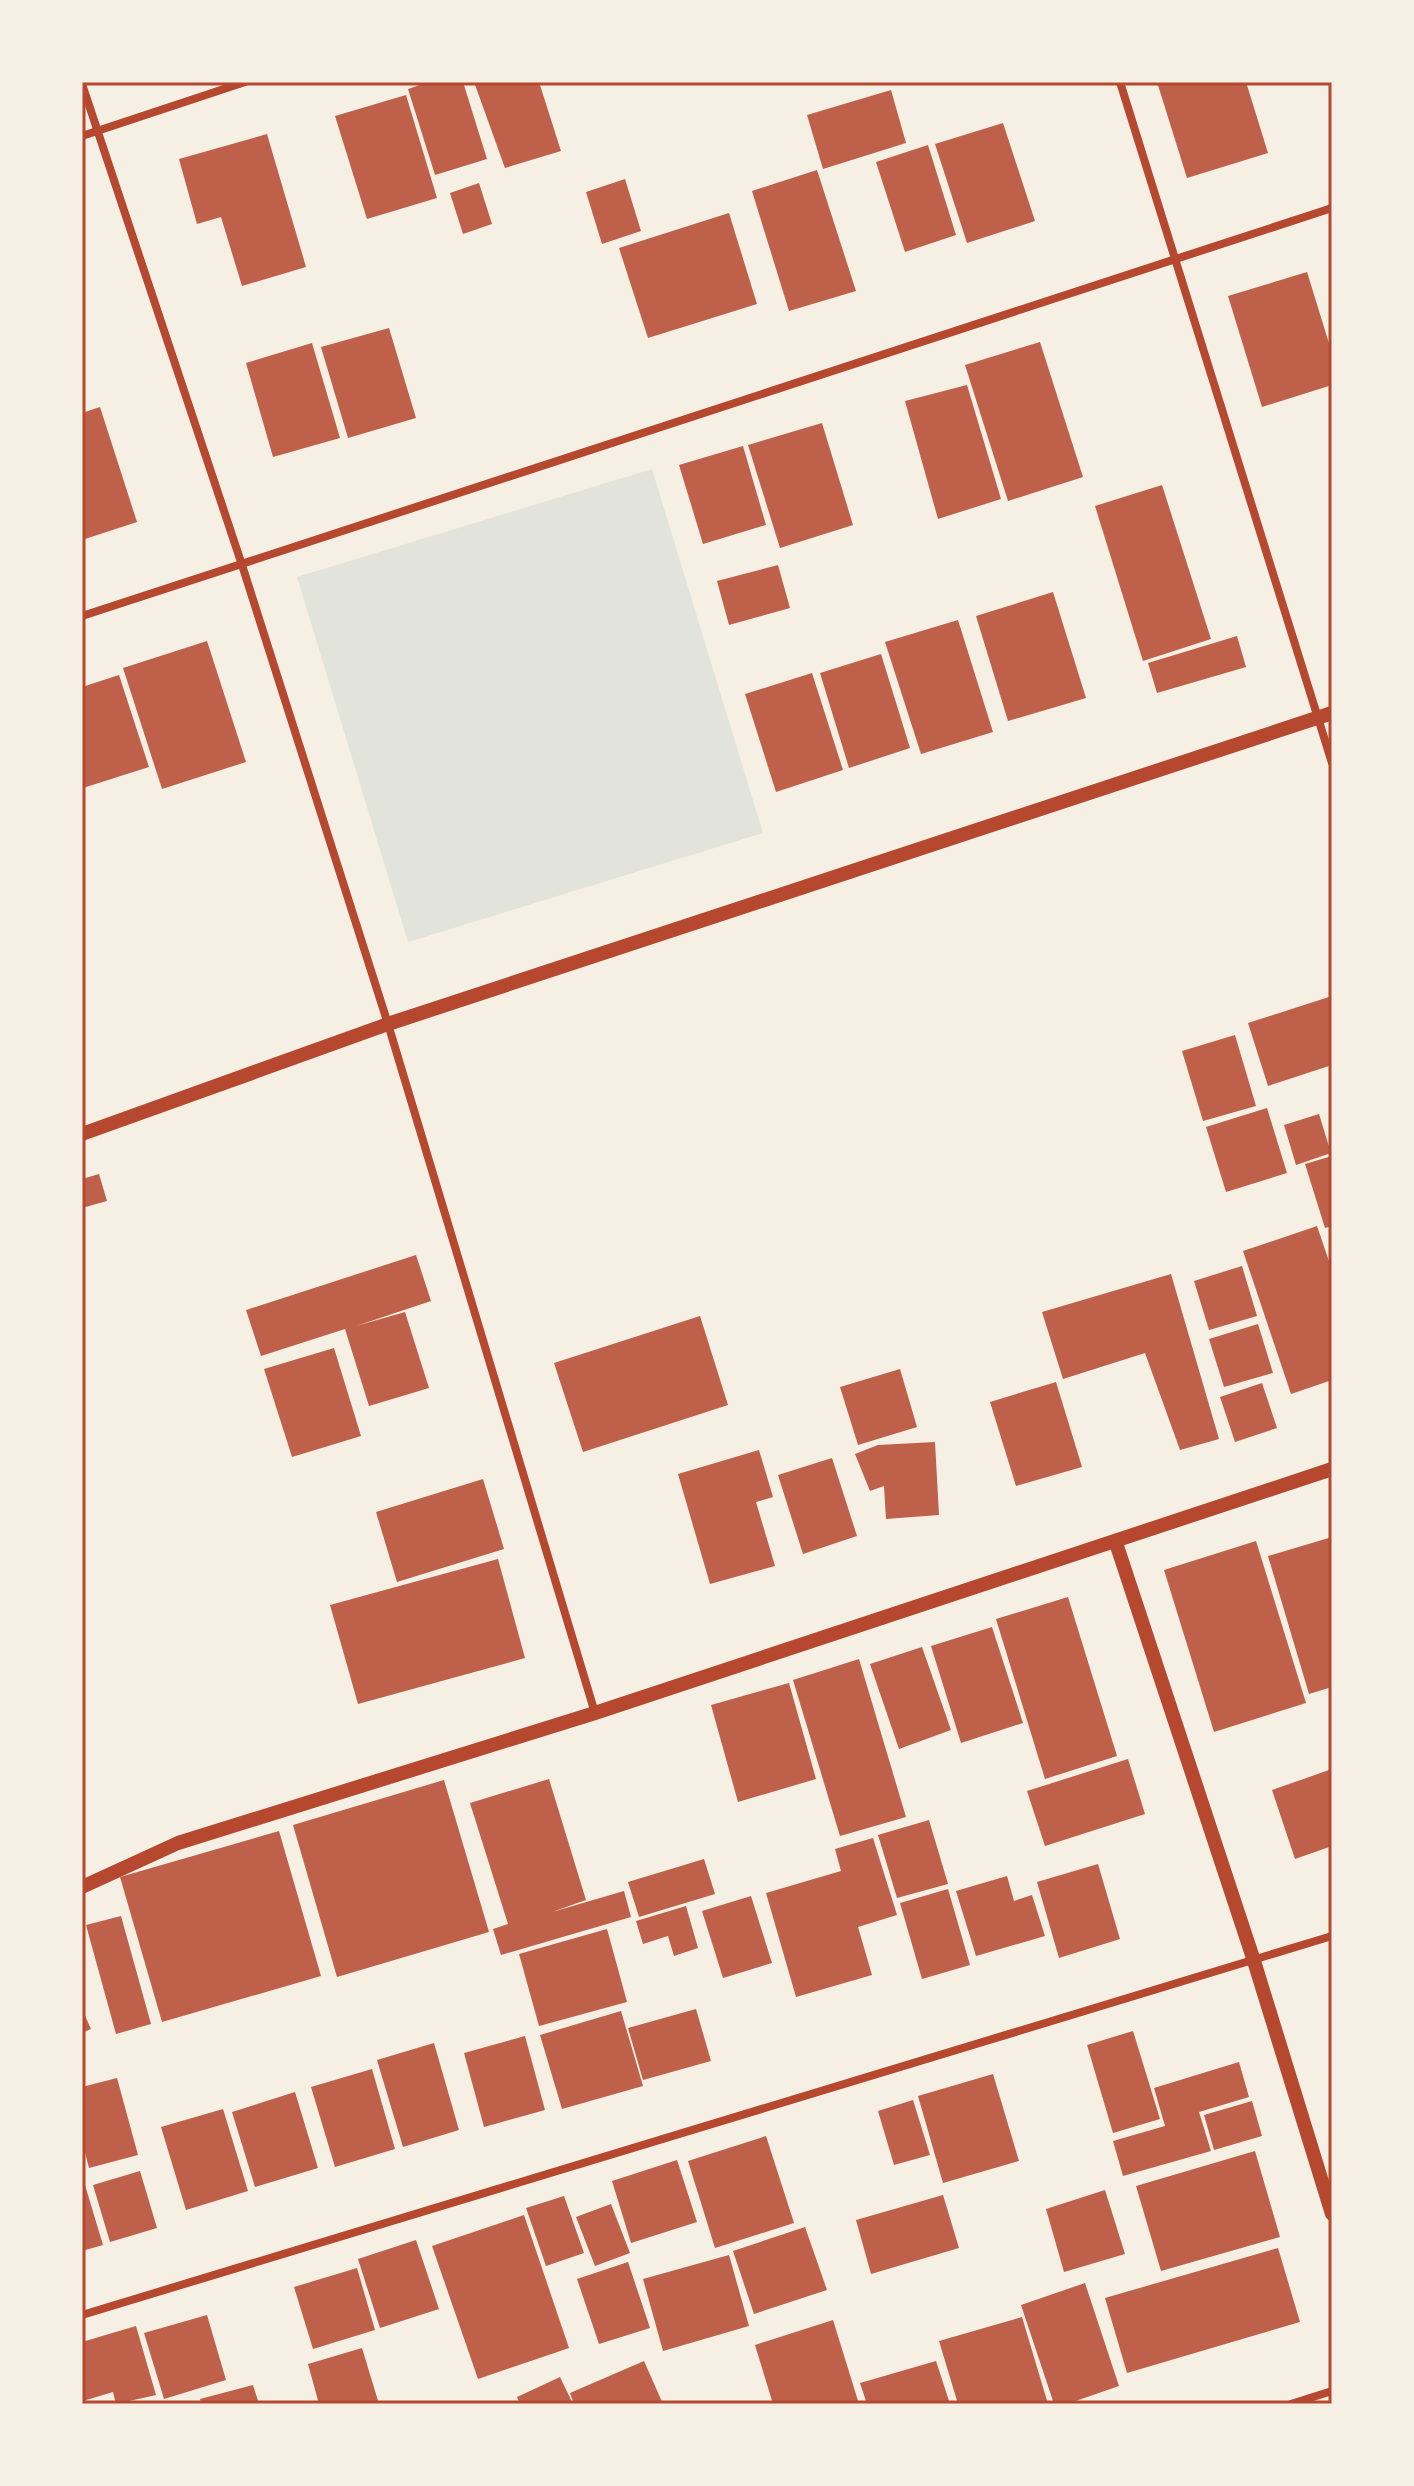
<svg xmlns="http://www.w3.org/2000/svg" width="1414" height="2486" viewBox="0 0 1414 2486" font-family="'Noto Sans',sans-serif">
<rect width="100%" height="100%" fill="#f6efe4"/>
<polygon fill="#e2e4dc" points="652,469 763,833 408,942 297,577"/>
<g fill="#bf614a">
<polygon points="429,82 463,82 487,159 435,175 408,89"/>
<polygon points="474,82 539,82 561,151 505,168"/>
<polygon points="1157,82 1246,82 1268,153 1187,178"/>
<polygon points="891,90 906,143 823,169 807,115"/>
<polygon points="406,95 437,198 367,219 335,116"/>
<polygon points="1003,123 1035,221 967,243 935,144"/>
<polygon points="267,134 306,267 242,286 221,217 197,224 179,159"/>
<polygon points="928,145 956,235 905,252 876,162"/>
<polygon points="817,170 856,291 789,311 752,191"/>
<polygon points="625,179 641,231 602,244 586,192"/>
<polygon points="479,183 492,224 463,234 450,193"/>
<polygon points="729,213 757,304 648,338 619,248"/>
<polygon points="1307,272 1332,353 1332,385 1262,407 1228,296"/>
<polygon points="389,328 416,418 348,438 321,347"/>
<polygon points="1040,342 1083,477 1008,501 965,365"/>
<polygon points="312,343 340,438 273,457 246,363"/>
<polygon points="967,385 1001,499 938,519 905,401"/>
<polygon points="100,407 137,522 82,540 82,413"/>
<polygon points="822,423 853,525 780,548 748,445"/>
<polygon points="743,446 766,525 703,544 679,465"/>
<polygon points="1162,485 1211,639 1143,661 1095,506"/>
<polygon points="778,565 790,608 729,625 717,581"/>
<polygon points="1053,592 1086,698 1008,721 976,616"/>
<polygon points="958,620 993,732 921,754 885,642"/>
<polygon points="1237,636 1246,667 1157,693 1148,663"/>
<polygon points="207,641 246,762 162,789 123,668"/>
<polygon points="881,654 910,748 849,768 820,673"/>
<polygon points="812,673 843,770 776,792 745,694"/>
<polygon points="119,675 149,767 83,788 82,687"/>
<polygon points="1332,996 1332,1065 1268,1086 1248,1023"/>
<polygon points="1235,1035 1256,1106 1203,1121 1182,1051"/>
<polygon points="1267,1108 1287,1173 1226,1192 1206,1127"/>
<polygon points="1319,1114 1331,1153 1296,1165 1284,1125"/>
<polygon points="1332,1156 1332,1226 1325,1228 1305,1164"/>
<polygon points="99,1174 107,1201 82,1208 82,1179"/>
<polygon points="1317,1226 1332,1270 1332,1380 1291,1394 1243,1251"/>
<polygon points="416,1255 431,1301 356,1326 405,1312 429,1388 369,1406 345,1329 261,1356 246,1310"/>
<polygon points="1242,1266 1257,1316 1209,1330 1194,1281"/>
<polygon points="1171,1274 1219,1439 1180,1450 1145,1353 1063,1379 1042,1312"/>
<polygon points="700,1316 728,1405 583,1452 554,1363"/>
<polygon points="1258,1324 1273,1373 1224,1387 1209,1339"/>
<polygon points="334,1348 361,1436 292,1457 264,1369"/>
<polygon points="900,1369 917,1427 858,1445 840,1387"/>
<polygon points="1056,1382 1082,1467 1016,1486 990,1402"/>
<polygon points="1262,1383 1277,1428 1235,1442 1220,1397"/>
<polygon points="935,1442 939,1515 886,1519 884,1486 870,1491 855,1454 878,1445"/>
<polygon points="759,1450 773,1497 756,1502 775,1566 710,1584 678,1474"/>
<polygon points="832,1458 857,1536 803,1554 778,1475"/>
<polygon points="483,1479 504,1549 397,1582 376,1512"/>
<polygon points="1332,1537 1332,1687 1309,1694 1268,1556"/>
<polygon points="1256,1541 1306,1703 1214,1732 1164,1570"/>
<polygon points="498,1559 525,1658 358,1704 330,1605"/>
<polygon points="1068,1597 1117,1756 1045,1779 996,1619"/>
<polygon points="992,1627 1023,1723 961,1743 931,1646"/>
<polygon points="922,1647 951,1730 899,1749 870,1664"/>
<polygon points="859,1659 906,1817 840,1836 793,1680"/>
<polygon points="789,1683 816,1779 738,1802 711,1705"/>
<polygon points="1128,1759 1145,1814 1045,1846 1027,1791"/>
<polygon points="1332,1769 1332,1846 1295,1859 1272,1790"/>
<polygon points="549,1779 586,1900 552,1912 624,1891 631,1917 501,1955 493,1929 508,1924 470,1803"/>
<polygon points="444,1780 489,1932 337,1977 293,1825"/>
<polygon points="929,1820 948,1884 897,1898 878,1835"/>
<polygon points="279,1831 321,1976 162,2022 120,1877"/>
<polygon points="873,1838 897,1915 858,1927 872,1975 796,1997 766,1893 841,1871 835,1849"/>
<polygon points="704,1859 715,1894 639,1917 628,1882"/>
<polygon points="1098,1864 1120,1939 1059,1958 1037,1882"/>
<polygon points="1007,1876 1014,1901 1032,1895 1045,1936 976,1956 956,1891"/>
<polygon points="948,1889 970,1965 922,1979 900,1903"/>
<polygon points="751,1896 772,1963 723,1978 702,1911"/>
<polygon points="686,1906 698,1948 674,1956 668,1936 643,1944 636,1921"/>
<polygon points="121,1916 151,2024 116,2034 86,1925"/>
<polygon points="607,1929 627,2002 539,2026 519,1954"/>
<polygon points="82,2009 91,2029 82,2033"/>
<polygon points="696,2009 711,2061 643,2080 628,2028"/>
<polygon points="621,2011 643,2086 562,2109 540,2035"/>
<polygon points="1133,2031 1160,2119 1113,2133 1087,2045"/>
<polygon points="525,2036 545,2110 484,2127 464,2053"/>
<polygon points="434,2043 459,2130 403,2147 377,2060"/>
<polygon points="1239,2062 1249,2097 1199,2112 1211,2151 1123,2176 1113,2141 1165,2126 1154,2088"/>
<polygon points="372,2069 395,2149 335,2167 311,2087"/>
<polygon points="993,2074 1019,2161 943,2183 918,2096"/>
<polygon points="117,2078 138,2155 89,2168 82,2141 82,2087"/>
<polygon points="295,2092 318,2168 255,2187 232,2112"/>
<polygon points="913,2100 930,2155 894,2165 878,2111"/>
<polygon points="1252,2101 1262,2136 1214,2150 1204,2115"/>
<polygon points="223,2109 248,2191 186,2210 161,2127"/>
<polygon points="766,2136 794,2223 715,2248 688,2161"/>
<polygon points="1255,2151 1280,2237 1161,2271 1136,2186"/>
<polygon points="677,2160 697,2222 631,2243 612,2181"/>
<polygon points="140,2171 157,2228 110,2242 93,2185"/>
<polygon points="82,2175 103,2245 82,2251"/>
<polygon points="1105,2190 1125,2254 1064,2272 1046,2209"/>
<polygon points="943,2195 959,2248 871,2274 856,2220"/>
<polygon points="564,2196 584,2253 546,2266 526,2208"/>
<polygon points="611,2204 630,2253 595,2266 576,2217"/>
<polygon points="524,2215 569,2348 478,2379 432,2246"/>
<polygon points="805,2227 827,2290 754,2314 733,2251"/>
<polygon points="416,2240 439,2309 380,2328 358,2259"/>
<polygon points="1278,2248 1300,2322 1127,2373 1105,2298"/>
<polygon points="729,2255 749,2326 663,2351 643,2279"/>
<polygon points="628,2262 650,2328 599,2344 577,2279"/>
<polygon points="357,2268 375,2330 313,2349 294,2287"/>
<polygon points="1085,2283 1119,2386 1067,2404 1054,2404 1021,2305"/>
<polygon points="207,2315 226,2380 164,2399 144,2333"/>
<polygon points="1022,2317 1048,2404 958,2404 939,2341"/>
<polygon points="833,2320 859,2404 773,2404 755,2345"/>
<polygon points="136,2326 156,2395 116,2404 113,2392 83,2401 82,2342"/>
<polygon points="362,2348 379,2404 319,2404 308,2364"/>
<polygon points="644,2361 663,2404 574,2404 570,2393"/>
<polygon points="936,2361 950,2404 867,2404 860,2383"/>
<polygon points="560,2377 573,2404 520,2404 517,2397"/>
<polygon points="253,2385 259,2404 201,2404 200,2399"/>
</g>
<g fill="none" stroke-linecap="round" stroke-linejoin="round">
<g stroke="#b5482f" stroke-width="8">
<polyline points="1120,82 1332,763"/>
<polyline points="82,84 242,565 388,1024 595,1713"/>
<polyline points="82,136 245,82"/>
<polyline points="82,616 1332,208"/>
<polyline points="82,2315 1332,1936"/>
<polyline points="1291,2404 1332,2391"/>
</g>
<g stroke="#b5482f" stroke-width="14">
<polyline points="82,1134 388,1024 1332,713"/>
<polyline points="1116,1543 1254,1961 1332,2214"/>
<polyline points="82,1887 178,1843 595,1713 1332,1469"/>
</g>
</g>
<rect width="1414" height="2486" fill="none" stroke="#f6efe4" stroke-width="168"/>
<rect x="84" y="84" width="1246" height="2318" fill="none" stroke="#b5482f" stroke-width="3"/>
</svg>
